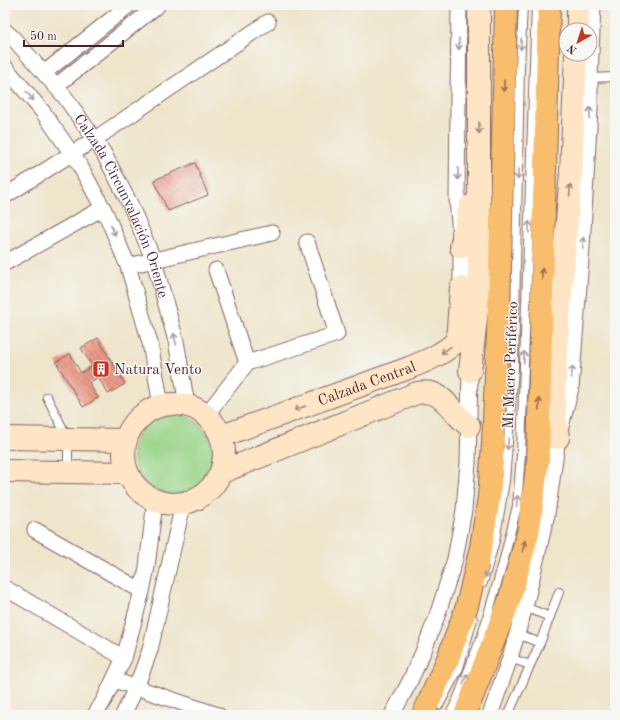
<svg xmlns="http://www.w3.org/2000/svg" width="620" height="720" viewBox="0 0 620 720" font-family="'Old Standard TT',serif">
<defs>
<pattern id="building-back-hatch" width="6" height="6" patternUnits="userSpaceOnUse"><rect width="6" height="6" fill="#ea9988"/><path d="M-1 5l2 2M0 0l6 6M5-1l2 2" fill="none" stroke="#c07c6f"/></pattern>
</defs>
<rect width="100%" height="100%" fill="#f6f6f2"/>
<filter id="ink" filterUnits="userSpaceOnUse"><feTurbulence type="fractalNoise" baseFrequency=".025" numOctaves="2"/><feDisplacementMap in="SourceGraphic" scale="8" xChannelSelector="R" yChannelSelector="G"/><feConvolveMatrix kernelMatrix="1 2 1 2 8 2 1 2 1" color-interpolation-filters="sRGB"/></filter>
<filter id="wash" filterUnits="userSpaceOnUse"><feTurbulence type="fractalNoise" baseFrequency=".012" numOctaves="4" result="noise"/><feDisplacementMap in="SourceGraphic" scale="16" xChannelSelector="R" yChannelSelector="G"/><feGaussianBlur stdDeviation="0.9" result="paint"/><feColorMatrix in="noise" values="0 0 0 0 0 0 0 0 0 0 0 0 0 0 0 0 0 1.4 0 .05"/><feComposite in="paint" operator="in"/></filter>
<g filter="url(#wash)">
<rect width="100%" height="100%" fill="#eee5cb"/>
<circle fill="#99d488" stroke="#727a5a" cx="173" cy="454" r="40"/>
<g id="blocks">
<g fill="url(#building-back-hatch)">
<polygon points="195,163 208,195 168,211 154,180"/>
<polygon points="98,338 125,384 108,394 98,377 89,383 98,398 83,407 56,362 70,354 81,373 92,366 81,348"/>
</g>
</g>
</g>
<g filter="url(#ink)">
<use href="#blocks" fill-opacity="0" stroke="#836463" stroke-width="1"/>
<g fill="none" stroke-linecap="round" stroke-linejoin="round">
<defs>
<g id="lane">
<polyline points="590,78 615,77"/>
<polyline points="47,397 68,439 68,471"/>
<polyline points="483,583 495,541 505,481 514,368 520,68 523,5"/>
<polyline points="525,607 550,617"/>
<polyline points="518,634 540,643"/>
<polyline points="510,658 530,665"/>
<polyline points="439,705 459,668 473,619"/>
<polyline points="509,713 540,643 559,592"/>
<polyline points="449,715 456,703 482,635 503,563 517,506 521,454 536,5"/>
</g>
<g id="street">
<polyline points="459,5 457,199 461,247 461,288 462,298"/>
<path id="s1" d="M5,31L13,38L65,97L103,152L130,204L154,261L176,341L187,405"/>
<polyline points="5,67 43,112 72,154 79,164 106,214 128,266 150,343 161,405"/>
<polyline points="44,73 129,5"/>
<polyline points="56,86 158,5"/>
<polyline points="5,196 95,139 268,22"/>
<polyline points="5,263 103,208"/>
<polyline points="128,266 272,233"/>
<polyline points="216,270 247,363"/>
<polyline points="206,415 247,363 337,334 307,242"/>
<polyline points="35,530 142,591"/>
<polyline points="5,588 124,658"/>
<polyline points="114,680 218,715"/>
<polyline points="95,715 104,700 124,658 142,591 147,567 155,501"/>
<polyline points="123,715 136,688 150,650 183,504"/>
<polyline points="392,715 409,683 424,650 437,616 455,559 464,510 468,463 470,371 469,362"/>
<polyline points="490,715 510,658 525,607 547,514 558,438 571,388 582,247 590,109 590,78 593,5"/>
</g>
<g id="secondary">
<polyline points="578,30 578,5"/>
<polyline points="461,247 470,206"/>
<polyline points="470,371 479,293 479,14 480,5"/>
<circle cx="174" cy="454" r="50"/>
<path id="s2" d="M222,436L406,369C424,362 442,355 457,341L461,288"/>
<polyline points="5,438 125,440"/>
<polyline points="558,438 554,405 556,350 571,173 576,54"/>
<polyline points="5,471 127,473"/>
<path d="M222,472L417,393C435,390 441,397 453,410C458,416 463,421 469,426"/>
</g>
<g id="highway">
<polyline points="423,715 447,661 467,606 481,547 489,497 493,444 499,309 506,5"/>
<polyline points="465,715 509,601 528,533 538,460 549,5"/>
</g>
</defs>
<use href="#lane" stroke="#836463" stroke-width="10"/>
<use href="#street" stroke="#836463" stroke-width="17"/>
<use href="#secondary" stroke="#836463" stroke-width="24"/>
<use href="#highway" stroke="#836463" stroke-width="24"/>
<use href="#lane" stroke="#fff" stroke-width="8"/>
<use href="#street" stroke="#fff" stroke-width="15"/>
<use href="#secondary" stroke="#fde5c5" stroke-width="22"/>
<use href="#highway" stroke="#f9be6d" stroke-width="22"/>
</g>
<defs><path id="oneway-shaft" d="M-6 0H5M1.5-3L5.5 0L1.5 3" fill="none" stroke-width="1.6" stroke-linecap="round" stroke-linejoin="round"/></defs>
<g stroke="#ae9aa0">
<use href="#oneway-shaft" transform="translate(459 44) rotate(91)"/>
<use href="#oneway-shaft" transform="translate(521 44) rotate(92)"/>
<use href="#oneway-shaft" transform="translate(30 96) rotate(50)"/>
<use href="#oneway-shaft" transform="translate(590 113) rotate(-88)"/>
<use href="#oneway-shaft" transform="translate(458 174) rotate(91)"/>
<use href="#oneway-shaft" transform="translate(518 174) rotate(91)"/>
<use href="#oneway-shaft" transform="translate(529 227) rotate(-88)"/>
<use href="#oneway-shaft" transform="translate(113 230) rotate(67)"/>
<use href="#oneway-shaft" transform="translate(583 243) rotate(-87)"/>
<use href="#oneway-shaft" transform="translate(175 339) rotate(-103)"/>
<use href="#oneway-shaft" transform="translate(524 357) rotate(-88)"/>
<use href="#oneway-shaft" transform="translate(572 372) rotate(-85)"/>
<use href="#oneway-shaft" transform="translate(508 444) rotate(95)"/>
<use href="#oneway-shaft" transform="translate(517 501) rotate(-84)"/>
<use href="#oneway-shaft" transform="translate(487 572) rotate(106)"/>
<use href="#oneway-shaft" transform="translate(465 679) rotate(-69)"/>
</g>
<g stroke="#996749">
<use href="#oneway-shaft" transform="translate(504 86) rotate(91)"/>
<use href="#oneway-shaft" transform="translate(542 274) rotate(-89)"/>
<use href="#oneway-shaft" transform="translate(539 404) rotate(-89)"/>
<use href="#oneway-shaft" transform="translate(524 546) rotate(-75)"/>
</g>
<g stroke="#a48278">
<use href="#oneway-shaft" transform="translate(479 128) rotate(90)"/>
<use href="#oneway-shaft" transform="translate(570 190) rotate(-86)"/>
<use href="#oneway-shaft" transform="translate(446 350) rotate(146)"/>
<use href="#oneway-shaft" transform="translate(300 408) rotate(160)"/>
</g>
</g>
<defs>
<symbol id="building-square" viewBox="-11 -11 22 22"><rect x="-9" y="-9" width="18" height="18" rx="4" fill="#c8321e" stroke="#f6f6f2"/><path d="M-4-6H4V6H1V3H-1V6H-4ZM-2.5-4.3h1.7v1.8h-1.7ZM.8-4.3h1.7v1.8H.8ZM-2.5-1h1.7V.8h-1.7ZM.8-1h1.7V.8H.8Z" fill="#fff"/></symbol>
</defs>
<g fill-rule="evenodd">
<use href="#building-square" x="91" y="359" width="20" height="20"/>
</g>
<g text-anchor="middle" stroke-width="3" stroke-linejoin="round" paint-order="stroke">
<g font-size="15" fill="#4a1f2b" stroke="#f6f6f2">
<text dy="5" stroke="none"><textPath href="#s1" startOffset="213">Calzada Circunvalación Oriente</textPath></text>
<text transform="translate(510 365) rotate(-88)" y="5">Mi Macro Periférico</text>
<text dy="5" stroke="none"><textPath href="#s2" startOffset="154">Calzada Central</textPath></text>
</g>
<g font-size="15" fill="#4a1f2b" stroke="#f6f6f2" text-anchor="start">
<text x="114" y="374">Natura Vento</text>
</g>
</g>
<rect width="620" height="720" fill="none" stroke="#f6f6f2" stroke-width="20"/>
<g transform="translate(578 42) rotate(219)"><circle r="19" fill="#f6f6f2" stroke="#b1a0a2"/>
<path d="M0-3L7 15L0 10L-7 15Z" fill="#c8321e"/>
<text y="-6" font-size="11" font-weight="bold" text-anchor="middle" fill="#4a1f2b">N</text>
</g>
<path d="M24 40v6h99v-6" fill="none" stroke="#4a1f2b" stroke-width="2"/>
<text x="30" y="40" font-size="12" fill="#4a1f2b" stroke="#f6f6f2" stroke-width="3" paint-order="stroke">50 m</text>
</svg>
